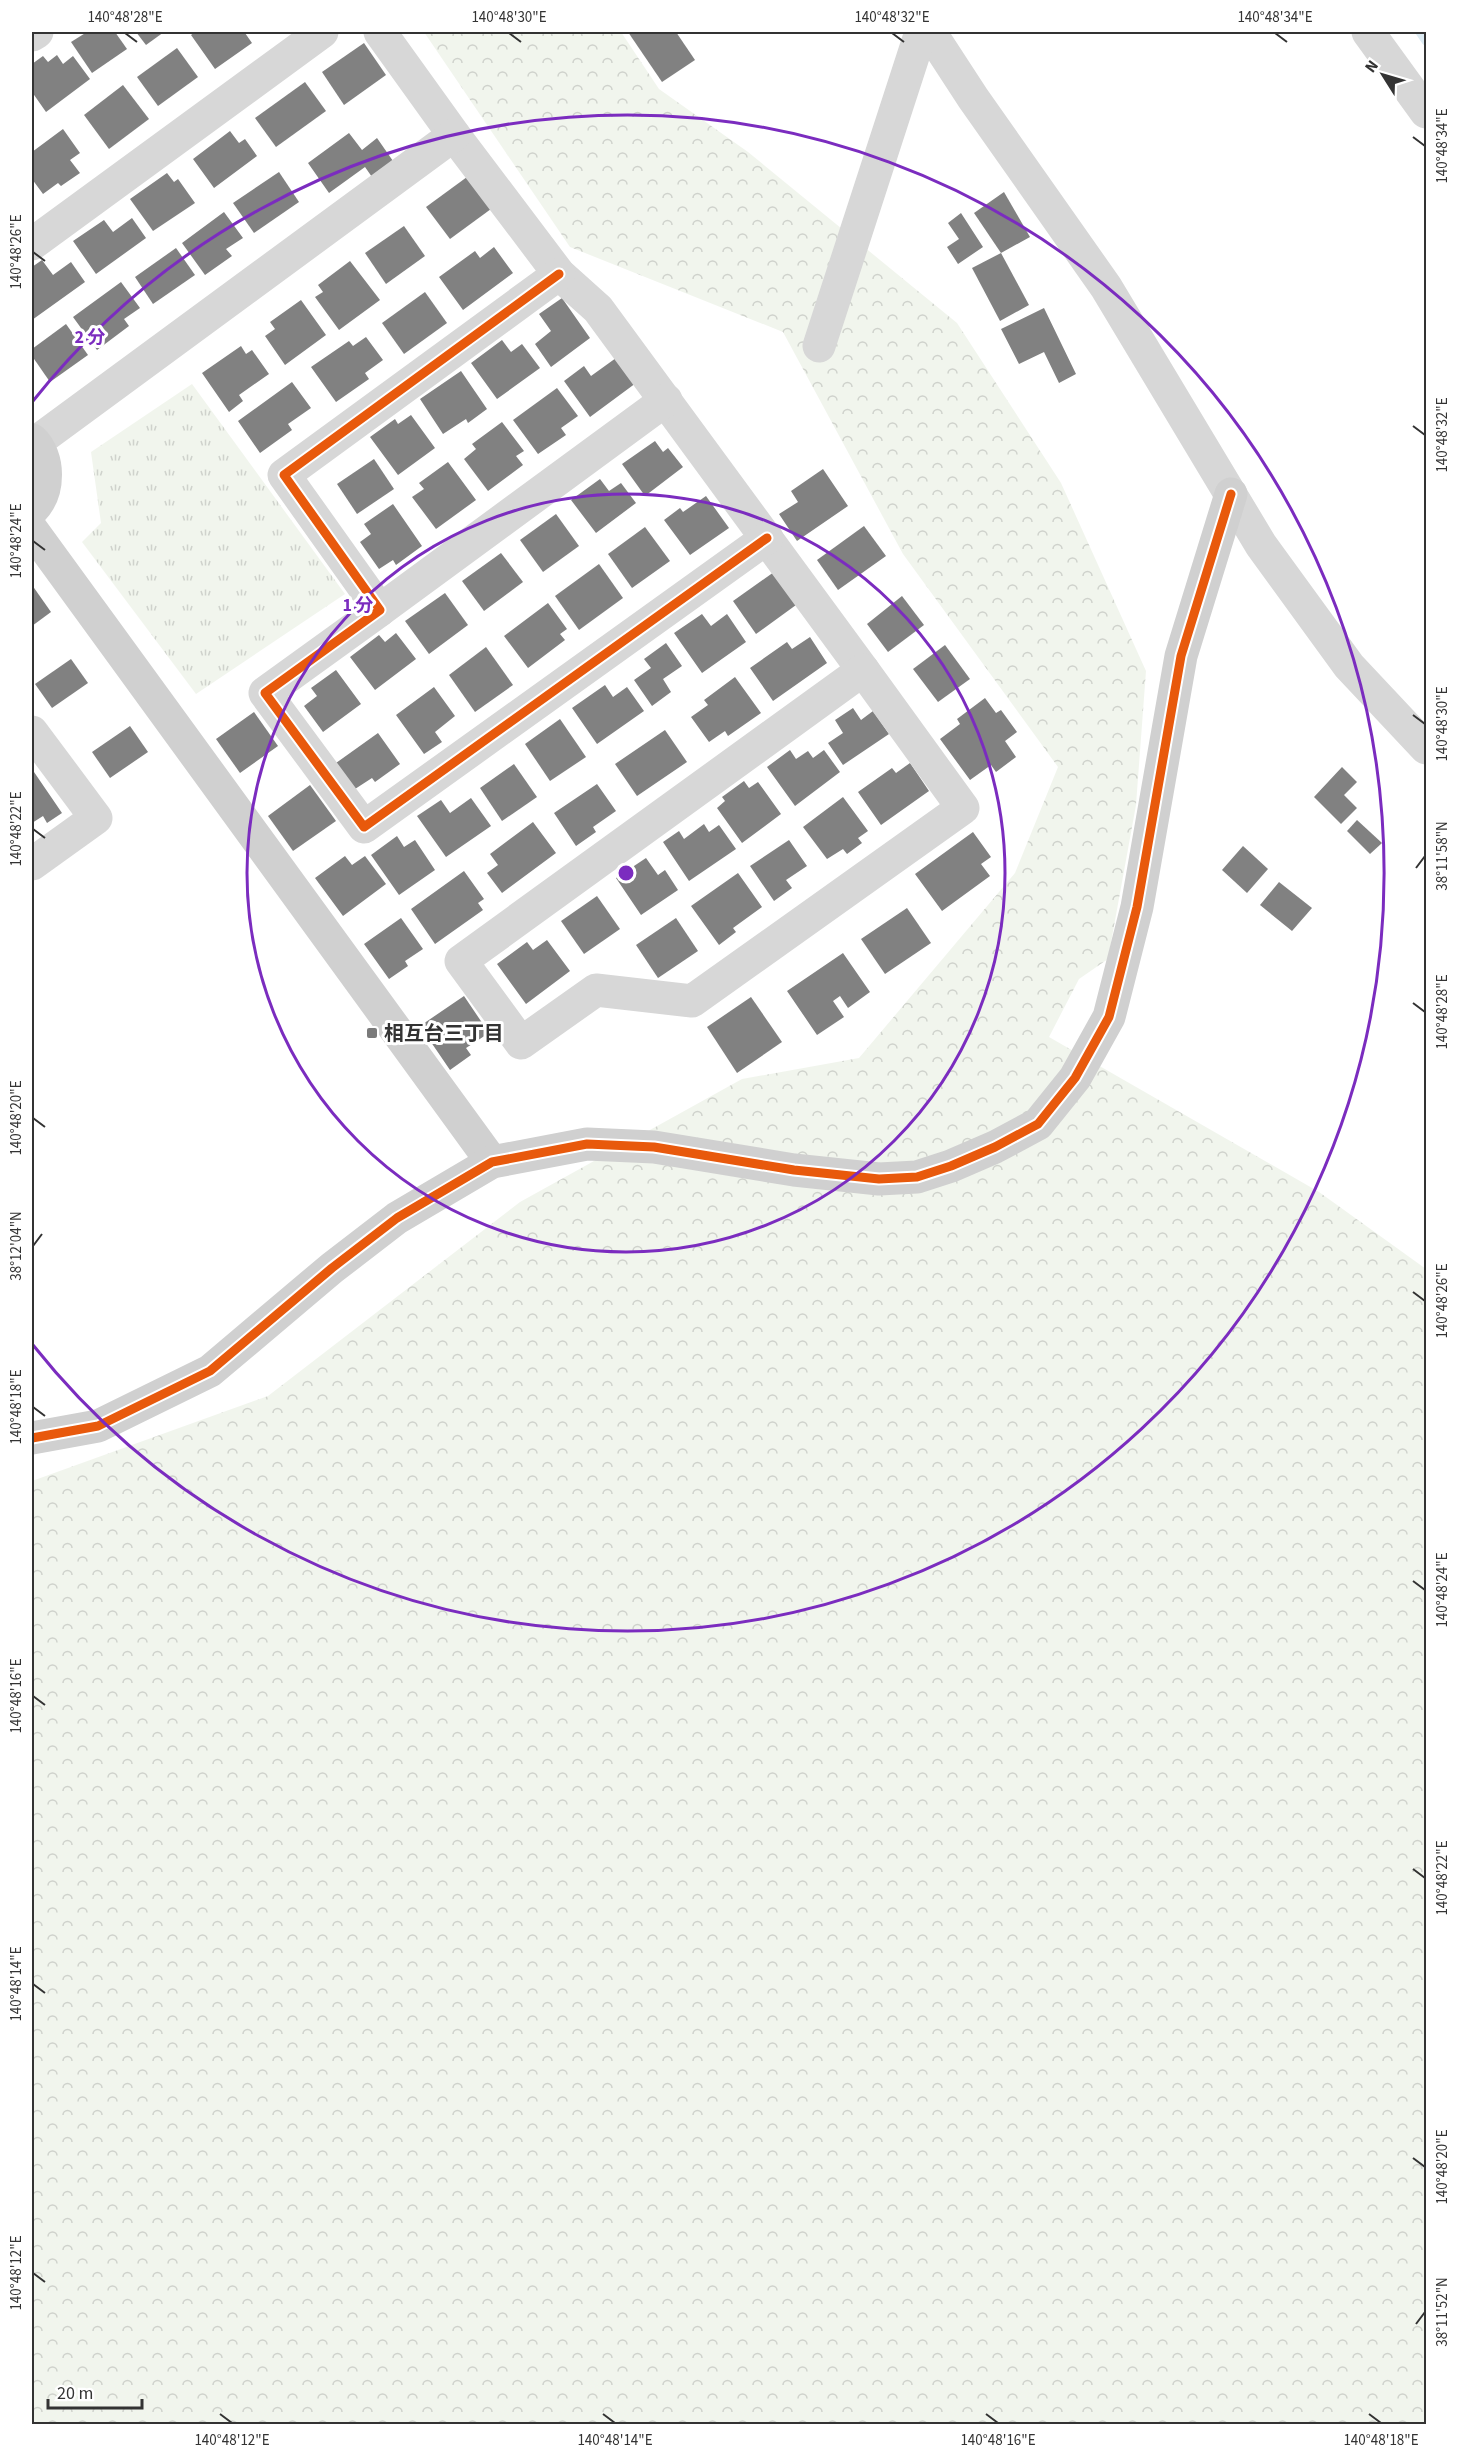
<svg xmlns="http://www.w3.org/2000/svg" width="1458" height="2456" viewBox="0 0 1458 2456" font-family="'Source Sans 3','Noto Sans JP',sans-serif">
<defs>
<pattern id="forest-crowns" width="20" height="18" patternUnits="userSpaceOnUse" patternTransform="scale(1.5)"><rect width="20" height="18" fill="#f1f5ed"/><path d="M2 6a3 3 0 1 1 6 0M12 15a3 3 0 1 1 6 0" fill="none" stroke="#cfd2cc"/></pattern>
<pattern id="park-tufts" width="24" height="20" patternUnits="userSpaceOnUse" patternTransform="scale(1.5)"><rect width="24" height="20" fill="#f1f5ed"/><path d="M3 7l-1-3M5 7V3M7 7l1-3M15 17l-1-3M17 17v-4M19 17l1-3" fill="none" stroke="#cfd2cc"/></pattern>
</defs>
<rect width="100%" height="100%" fill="#fff"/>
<polygon fill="url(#forest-crowns)" points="424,32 621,32 659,89 748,152 957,323 1061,483 1146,671 1136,805 1108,959 1079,979 1049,1037 1319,1192 1426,1269 1426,2424 32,2424 32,1481 268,1396 520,1202 742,1079 859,1058 1015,873 1058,767 903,554 783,332 570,247"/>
<polygon fill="url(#park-tufts)" points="192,384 345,594 196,694 82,542 101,523 91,452"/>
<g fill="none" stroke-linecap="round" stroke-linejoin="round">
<polyline stroke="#ddebf3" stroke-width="9" points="1420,32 1426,41"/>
</g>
<g fill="#818181">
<polygon points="87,32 115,32 127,49 92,73 71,42"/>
<polygon points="136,32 164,32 146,45"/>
<polygon points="195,32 248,32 245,33 252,43 215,69 191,35"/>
<polygon points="628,32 676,32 695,60 662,82"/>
<polygon points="364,43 386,75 344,105 322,72"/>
<polygon points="177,48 198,77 158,106 137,77"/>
<polygon points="57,55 63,64 73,56 90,79 46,112 32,92 32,64 43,56 48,62"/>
<polygon points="305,82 326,111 276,147 255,118"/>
<polygon points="123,85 149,119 109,149 84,115"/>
<polygon points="63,129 80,153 70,160 80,173 61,186 58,183 43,194 32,179 32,152"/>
<polygon points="230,131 239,143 245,139 257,156 214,188 193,159"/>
<polygon points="349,133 362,150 377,138 393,161 372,177 365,167 329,193 308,163"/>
<polygon points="279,172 299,202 254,233 233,203"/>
<polygon points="167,173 174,182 178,179 195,203 153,231 130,199"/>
<polygon points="467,177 491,209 450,239 426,207"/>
<polygon points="1004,192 1030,237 1001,253 974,213"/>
<polygon points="224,212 243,238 226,249 232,256 205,275 182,243"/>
<polygon points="961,213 983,247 958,264 947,247 959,239 948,223"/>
<polygon points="132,218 146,238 96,274 73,241 104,220 113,232"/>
<polygon points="404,226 425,256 386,284 365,253"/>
<polygon points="494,247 513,273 463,310 439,277 475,251 480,258"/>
<polygon points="176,248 195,275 153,304 135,277"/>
<polygon points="1001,253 1029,305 1000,321 972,268"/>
<polygon points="42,260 53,275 71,262 85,282 32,320 32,267"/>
<polygon points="350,261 380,300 339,330 315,297 323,292 318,285"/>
<polygon points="121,282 140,308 124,319 129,326 97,350 73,317"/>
<polygon points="425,292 447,323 404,354 382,323"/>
<polygon points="562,298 590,338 551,367 535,344 551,331 539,314"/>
<polygon points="301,300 326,335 285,365 265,336 275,329 270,322"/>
<polygon points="1044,308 1076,374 1059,383 1044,352 1019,364 1001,329"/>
<polygon points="66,324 88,355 50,382 32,356 32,349"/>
<polygon points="366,337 383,360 365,373 369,379 336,402 311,367 349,341 353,346"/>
<polygon points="502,340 511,352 522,344 540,368 497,399 471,363"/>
<polygon points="241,346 246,354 252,350 269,374 239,395 243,401 229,412 202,373"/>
<polygon points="616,358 636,383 590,417 564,381 584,366 591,376"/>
<polygon points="461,371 487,409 468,423 466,419 443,434 420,399"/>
<polygon points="292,382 311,408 288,424 292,430 260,453 238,421"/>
<polygon points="557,388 578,416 561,428 566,435 538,454 513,420"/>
<polygon points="411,415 435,448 398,475 370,437 395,419 398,424"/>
<polygon points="502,422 524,451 516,456 523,465 488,491 464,459 476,449 472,444"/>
<polygon points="655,441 663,452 668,448 683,467 645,496 622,464"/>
<polygon points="374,459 394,489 357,514 337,484"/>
<polygon points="448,462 476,500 436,529 412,497 424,489 419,483"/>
<polygon points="823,469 848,506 797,541 779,514 798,502 791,491"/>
<polygon points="600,479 609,491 621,483 636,503 596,533 571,500"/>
<polygon points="706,496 729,528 690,555 664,520 680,508 683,512"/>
<polygon points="393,504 422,546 396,565 393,560 379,569 360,542 371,534 364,524"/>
<polygon points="556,514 579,546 543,572 520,540"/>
<polygon points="864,526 886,556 838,590 817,560"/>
<polygon points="645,527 670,561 632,588 608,554"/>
<polygon points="501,553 523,582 484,611 462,581"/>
<polygon points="599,564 623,598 579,630 555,596"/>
<polygon points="774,572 796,605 756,634 733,601"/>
<polygon points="32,585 51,612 32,626"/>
<polygon points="445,593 468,625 429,654 405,621"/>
<polygon points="902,596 924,625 888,652 867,624"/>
<polygon points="548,603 567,629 560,634 565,640 528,668 504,636"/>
<polygon points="702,614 711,626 727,614 746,642 702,673 674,633"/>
<polygon points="396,633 416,659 375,690 350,657 379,635 385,642"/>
<polygon points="810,637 827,663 773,701 750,668 787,642 792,649"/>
<polygon points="666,643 682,666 663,679 671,692 652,706 634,680 651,668 644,659"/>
<polygon points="945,645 970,679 938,702 913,669"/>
<polygon points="486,647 513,685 475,712 449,675"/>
<polygon points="71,659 88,683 52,708 35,684"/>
<polygon points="336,670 361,704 323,732 304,706 317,696 311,688"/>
<polygon points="735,677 761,713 728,736 725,731 709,742 691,717 708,705 704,700"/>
<polygon points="605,685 613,697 627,687 644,711 597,744 572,708"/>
<polygon points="434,687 455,716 435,732 442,742 424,754 396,715"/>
<polygon points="985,698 996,713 1001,710 1017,732 1005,741 1016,757 996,772 991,765 970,780 940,739 960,724 957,719"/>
<polygon points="853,708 861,720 873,711 889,734 843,765 828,743 843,733 835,720"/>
<polygon points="254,712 278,746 240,773 216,739"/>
<polygon points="560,719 586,757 550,781 525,744"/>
<polygon points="130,726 148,752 110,778 92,752"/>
<polygon points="665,730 687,762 637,796 615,764"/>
<polygon points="378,733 400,764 375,782 372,778 355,789 336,763"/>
<polygon points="790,750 796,759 808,751 813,758 824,750 840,772 795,806 767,767"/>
<polygon points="910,763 929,791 881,825 858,792 892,768 896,773"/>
<polygon points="514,764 537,797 502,821 480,788"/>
<polygon points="1342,767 1357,782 1344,795 1357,808 1341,824 1314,797"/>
<polygon points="34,772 62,813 47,823 43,816 32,823 32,774"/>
<polygon points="744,781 749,788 758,782 781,814 742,843 717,808 725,801 722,797"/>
<polygon points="597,784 616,811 593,827 596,832 576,846 554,813"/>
<polygon points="310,785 336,821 293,851 268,816"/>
<polygon points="843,797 868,831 858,838 862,843 847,854 843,849 827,859 803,827"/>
<polygon points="471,798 491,826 446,857 417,816 441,800 450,813"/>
<polygon points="1357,820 1382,843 1370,854 1347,831"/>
<polygon points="533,822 556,853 502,893 487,873 498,865 490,854"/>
<polygon points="704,824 709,832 719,825 736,849 689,881 663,842 679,831 684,839"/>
<polygon points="973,832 991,857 981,864 990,876 942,911 915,874"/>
<polygon points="397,836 404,847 415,840 435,870 399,895 371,855"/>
<polygon points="789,840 807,866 786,880 792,888 774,901 750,866"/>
<polygon points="1243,846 1268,869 1247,893 1222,870"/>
<polygon points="345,856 352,865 365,856 386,884 343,916 315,878"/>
<polygon points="646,858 658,875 665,870 678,890 641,915 616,878"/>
<polygon points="464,871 484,899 478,903 483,910 435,944 411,909"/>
<polygon points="738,873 762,907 733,928 736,932 719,945 691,906"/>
<polygon points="1279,882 1312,908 1292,931 1260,905"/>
<polygon points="597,896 620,929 584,954 561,921"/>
<polygon points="907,908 931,943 885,974 861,939"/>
<polygon points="401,918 423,949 405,961 408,966 389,979 364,944"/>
<polygon points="676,918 698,951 658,978 636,945"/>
<polygon points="547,940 570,971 526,1004 497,964 527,942 533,950"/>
<polygon points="843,953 870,992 848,1008 840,996 833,1001 844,1017 817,1035 787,991"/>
<polygon points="464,996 489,1033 466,1048 471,1055 450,1070 420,1026"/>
<polygon points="751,997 782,1042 737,1073 707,1027"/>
</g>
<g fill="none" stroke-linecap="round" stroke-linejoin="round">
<g stroke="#d7d7d7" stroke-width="33">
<polyline points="380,32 454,135 559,274 598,309 863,670"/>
<polyline points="930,32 973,98 1106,287 1261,545 1349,666 1426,748"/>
<polyline points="1368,32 1426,112"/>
<polyline points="32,35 37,32"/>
<polyline points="32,244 322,32"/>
<polyline points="559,274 284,475 380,610 265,693 364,827 767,538"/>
<polyline points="819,346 921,32"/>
<polyline points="35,443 454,135"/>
<polyline points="380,610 666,400"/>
<polygon points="863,670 963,808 692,1001 596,990 521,1043 461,961"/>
<polyline points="32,732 96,818 32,864"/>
</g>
<g stroke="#d0d0d0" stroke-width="33">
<path d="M32,440C50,457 50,492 32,510"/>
<polyline points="32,530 492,1162"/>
<polyline points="32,1438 98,1426 210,1371 332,1268 397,1218 492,1162 587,1144 654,1147 794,1170 879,1179 917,1177 951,1166 995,1147 1038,1124 1075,1078 1109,1017 1137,907 1181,656 1231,494"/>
</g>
<defs>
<g id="cycleway">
<polyline points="559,274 284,475 380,610 265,693 364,827 767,538"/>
<polyline points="32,1438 98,1426 210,1371 332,1268 397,1218 492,1162 587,1144 654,1147 794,1170 879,1179 917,1177 951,1166 995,1147 1038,1124 1075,1078 1109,1017 1137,907 1181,656 1231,494"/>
</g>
</defs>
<use href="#cycleway" stroke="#fff" stroke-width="13"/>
<use href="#cycleway" stroke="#e8590c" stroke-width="9"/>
</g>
<path fill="none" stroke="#333" stroke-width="2" d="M125,33L137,42M509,33L521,42M892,33L904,42M1275,33L1287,42M1413,137L1425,146M33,252L45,261M1413,426L1425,435M33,541L45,550M1413,715L1425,724M33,829L45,838M1416,868L1425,856M1413,1003L1425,1012M33,1118L45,1127M33,1246L42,1234M1413,1292L1425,1301M33,1407L45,1416M1413,1581L1425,1590M33,1696L45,1705M1413,1869L1425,1878M33,1984L45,1993M1413,2158L1425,2167M33,2273L45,2282M1416,2324L1425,2312M220,2414L232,2423M603,2414L615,2423M986,2414L998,2423M1369,2414L1381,2423"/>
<g fill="none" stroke="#7b2cbf" stroke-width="3">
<circle cx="626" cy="873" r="379"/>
<path d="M33 401A758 758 0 1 1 33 1345"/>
</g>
<rect fill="#7a7a7a" stroke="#fff" stroke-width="2" x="366" y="1027" width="12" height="12" rx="3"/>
<g text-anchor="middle" stroke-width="6" stroke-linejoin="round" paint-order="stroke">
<g font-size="20" font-weight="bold" fill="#333" stroke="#fff" text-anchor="start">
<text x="384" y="1040">相互台三丁目</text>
</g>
</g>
<circle cx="626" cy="873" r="9" fill="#7b2cbf" stroke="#fff" stroke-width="3"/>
<g font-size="18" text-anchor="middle" font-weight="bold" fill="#7b2cbf" stroke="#fff" stroke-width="6" stroke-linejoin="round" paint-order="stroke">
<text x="90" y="343">2 分</text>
<text x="358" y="611">1 分</text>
</g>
<rect width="1458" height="2456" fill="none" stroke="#ffffff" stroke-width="66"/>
<g transform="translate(1383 75) rotate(307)" stroke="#ffffff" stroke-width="4.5" paint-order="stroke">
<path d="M0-4.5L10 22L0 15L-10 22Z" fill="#333333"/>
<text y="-9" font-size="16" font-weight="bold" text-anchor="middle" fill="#333333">N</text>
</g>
<path d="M48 2399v9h94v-9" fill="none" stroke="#333333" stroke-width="3"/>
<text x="57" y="2399" font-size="18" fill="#333333" stroke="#ffffff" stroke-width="4.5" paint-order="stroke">20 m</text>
<rect x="33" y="33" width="1392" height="2390" fill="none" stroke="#333" stroke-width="2"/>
<g font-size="15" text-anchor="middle" fill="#333">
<text x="125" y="22">140°48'28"E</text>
<text x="509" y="22">140°48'30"E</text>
<text x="892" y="22">140°48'32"E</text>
<text x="1275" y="22">140°48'34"E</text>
<text transform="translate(1442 146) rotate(-90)" y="5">140°48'34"E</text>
<text transform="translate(16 252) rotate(-90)" y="5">140°48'26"E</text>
<text transform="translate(1442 435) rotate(-90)" y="5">140°48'32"E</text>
<text transform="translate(16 541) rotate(-90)" y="5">140°48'24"E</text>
<text transform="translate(1442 724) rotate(-90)" y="5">140°48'30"E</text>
<text transform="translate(16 829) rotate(-90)" y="5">140°48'22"E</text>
<text transform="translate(1442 856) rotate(-90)" y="5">38°11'58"N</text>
<text transform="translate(1442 1012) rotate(-90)" y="5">140°48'28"E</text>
<text transform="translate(16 1118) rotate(-90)" y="5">140°48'20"E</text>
<text transform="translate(16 1246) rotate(-90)" y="5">38°12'04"N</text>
<text transform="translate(1442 1301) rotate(-90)" y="5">140°48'26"E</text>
<text transform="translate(16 1407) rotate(-90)" y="5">140°48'18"E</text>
<text transform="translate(1442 1590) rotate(-90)" y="5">140°48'24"E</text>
<text transform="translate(16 1696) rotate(-90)" y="5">140°48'16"E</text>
<text transform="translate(1442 1878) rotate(-90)" y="5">140°48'22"E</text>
<text transform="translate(16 1984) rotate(-90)" y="5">140°48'14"E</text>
<text transform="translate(1442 2167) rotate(-90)" y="5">140°48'20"E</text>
<text transform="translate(16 2273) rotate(-90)" y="5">140°48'12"E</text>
<text transform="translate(1442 2312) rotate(-90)" y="5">38°11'52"N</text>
<text x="232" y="2445">140°48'12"E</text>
<text x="615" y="2445">140°48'14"E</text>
<text x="998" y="2445">140°48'16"E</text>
<text x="1381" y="2445">140°48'18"E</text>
</g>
</svg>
